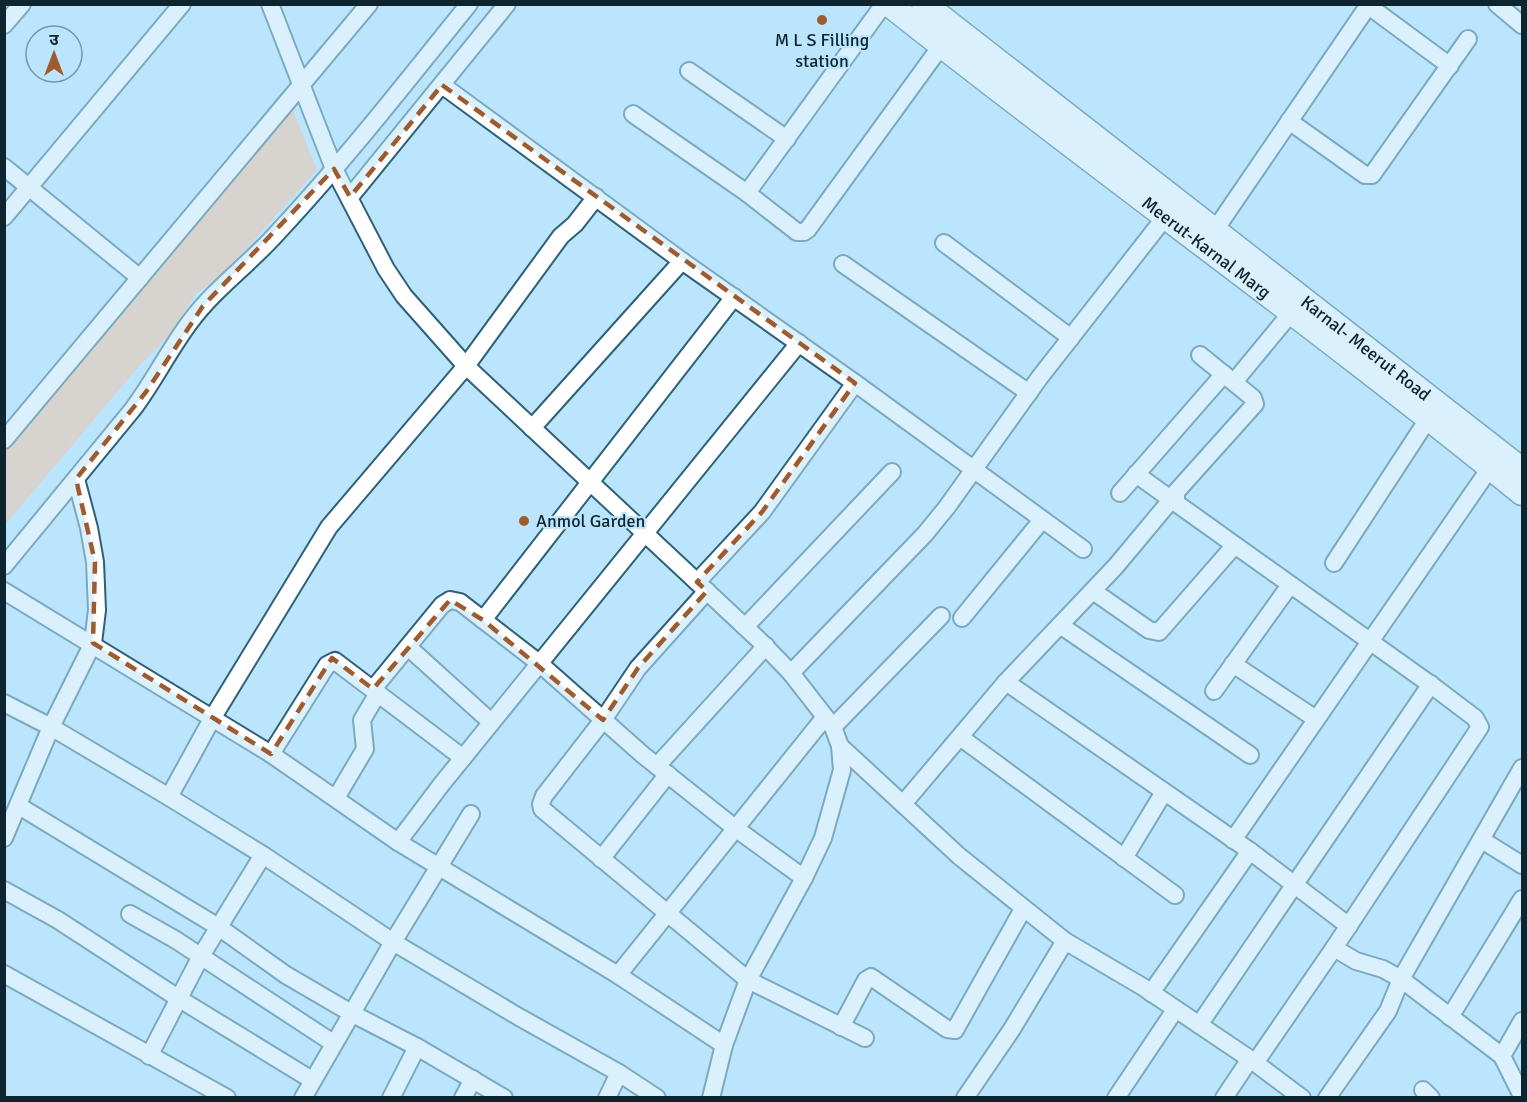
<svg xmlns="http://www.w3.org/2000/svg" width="1527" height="1102" viewBox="0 0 1527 1102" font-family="Signika,'Noto Sans Devanagari',sans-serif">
<rect width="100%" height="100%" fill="#bbe5fc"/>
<polygon fill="#f8bc98" points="292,108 317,170 228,269 195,295 170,334 140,365 5,525 5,451"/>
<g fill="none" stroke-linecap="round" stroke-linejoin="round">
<defs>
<g id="minor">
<polyline points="270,4 334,169 386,269 404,296 466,366 759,640 791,673 833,727 840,746 842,770 823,838 804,878 748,980 724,1045 711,1098"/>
<polyline points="1366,4 1450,66"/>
<polyline points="1497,4 1522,25"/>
<polyline points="4,25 22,4"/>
<polyline points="689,71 787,139"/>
<polyline points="442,85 682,261 532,428"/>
<polyline points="633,114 747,193 797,232 804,232 808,229 941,46"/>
<polyline points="1289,121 1365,175 1372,175 1468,39"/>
<polyline points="4,167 140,278"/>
<polyline points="747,193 884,4"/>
<polyline points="350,197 507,4"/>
<polyline points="4,217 182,4"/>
<polyline points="1215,230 1368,6"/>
<polyline points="944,243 1071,338"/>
<polyline points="682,261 855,383 1083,549"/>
<polyline points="843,264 1029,393"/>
<polyline points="1200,355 1253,398 1255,404 1176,492 1176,503 1434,687 1475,718 1480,727 1334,948 1255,1063"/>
<polyline points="1234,382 1291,313"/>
<polyline points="4,440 369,4"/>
<polyline points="1136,474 1176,503"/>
<polyline points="1120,493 1224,374"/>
<polyline points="1334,563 1428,419"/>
<path d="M4,566L133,409C154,381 169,350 190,322C215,288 251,263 279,231C346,159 407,81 469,4"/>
<polyline points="697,582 762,512 855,383"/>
<polyline points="4,591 271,754 398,842 618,975 724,1045"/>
<polyline points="707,591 638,668 603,720 544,796 541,804 542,809 748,980 865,1038"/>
<polyline points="1093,591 1149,630 1159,632 1234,546"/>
<polyline points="962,618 1042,520"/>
<polyline points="483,620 734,297"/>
<polyline points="1060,625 1250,755"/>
<polyline points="745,627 892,472"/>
<polyline points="408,647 491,722"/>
<polyline points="1233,664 1316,719"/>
<polyline points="791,673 925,534 947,507 1040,377 1166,216"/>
<polyline points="1006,682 1250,851 1349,926"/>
<polyline points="373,689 442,605 450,600 460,602 539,663 643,755 735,828 804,878"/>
<polyline points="1214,691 1290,585"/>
<polyline points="4,703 51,727 169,797 263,855 393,942 519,1017 619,1073 657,1098"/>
<polyline points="833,727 941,616"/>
<polyline points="960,737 1175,895"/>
<polyline points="840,746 959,856 1065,941 1143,987 1250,1059 1302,1098"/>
<polyline points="271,754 327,665 335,661 463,758"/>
<polyline points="657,766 766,646"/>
<polyline points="169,797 213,717 329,527 466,366 561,236 575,224 596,197"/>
<polyline points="336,798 365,749 362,720 378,693"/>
<polyline points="903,804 1006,682 1116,566 1171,500"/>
<polyline points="19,806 220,928 286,975 351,1013 417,1047 504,1098"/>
<polyline points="4,838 51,727 93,643 97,610 95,562 89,528 76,479"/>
<polyline points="1233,840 1490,468"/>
<polyline points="1482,840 1522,865"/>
<polyline points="398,842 441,785 799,343"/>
<polyline points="1124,858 1164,792"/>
<polyline points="601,859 668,774"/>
<polyline points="4,890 58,920 178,998 312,1080"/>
<polyline points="130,914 176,940 333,1043"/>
<polyline points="1334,948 1356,961 1383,969 1401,979 1502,1056 1522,1096"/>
<polyline points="4,974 227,1098"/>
<polyline points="618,975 825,717"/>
<polyline points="1151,993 1250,851"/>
<polyline points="1450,1017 1522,899"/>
<polyline points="1199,1025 1431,684"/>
<polyline points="841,1027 866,980 871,977 947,1029 955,1030 1023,909"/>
<polyline points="149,1056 201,956 263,855"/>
<polyline points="1502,1056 1522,1021"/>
<polyline points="1423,1090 1431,1098"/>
<polyline points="303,1098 393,942 471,814"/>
<polyline points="391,1098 417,1047"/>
<polyline points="463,1098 473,1079"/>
<polyline points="607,1098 619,1073"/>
<polyline points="965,1098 1012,1029 1065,941"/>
<polyline points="1116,1098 1175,1010"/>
<polyline points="1224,1098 1250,1059"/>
<polyline points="1327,1098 1388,1011 1401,979 1522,768"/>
</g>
<g id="highway">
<path id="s1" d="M889,4C1098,170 1316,325 1522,493"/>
<path id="s2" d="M924,4L1522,470"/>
</g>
</defs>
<use href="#minor" stroke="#2e6179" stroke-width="20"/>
<use href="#highway" stroke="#2e6179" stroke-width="27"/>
<use href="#minor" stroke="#fff" stroke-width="16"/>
<use href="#highway" stroke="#fff" stroke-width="24"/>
</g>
<path d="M0 0H1527V1102H0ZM442,85L855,383L762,512L697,582L707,591L638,668L603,720L483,620L450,600L373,689L332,658L271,754L93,643L95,562L76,479L146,392L203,306L334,169L350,197Z" fill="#bbe5fc" fill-opacity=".55" fill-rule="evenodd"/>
<path fill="none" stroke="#9f5a2d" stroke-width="4.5" stroke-dasharray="12 8" stroke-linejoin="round" d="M442,85L855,383L762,512L697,582L707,591L638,668L603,720L483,620L450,600L373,689L332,658L271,754L93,643L95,562L76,479L146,392L203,306L334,169L350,197Z"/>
<g fill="#9f5a2d" stroke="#bbe5fc" stroke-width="2">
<circle cx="822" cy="20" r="6"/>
<circle cx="524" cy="521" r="6"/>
</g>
<g text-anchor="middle" stroke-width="4.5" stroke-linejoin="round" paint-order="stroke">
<g font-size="18" fill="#0e242e" stroke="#bbe5fc">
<text x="822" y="46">M L S Filling<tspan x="822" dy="21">station</tspan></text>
<text x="536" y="527" text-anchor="start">Anmol Garden</text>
</g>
<g font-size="18" fill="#0e242e" stroke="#bbe5fc">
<text dy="6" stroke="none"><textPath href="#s1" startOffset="400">Meerut-Karnal Marg</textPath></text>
<text dy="6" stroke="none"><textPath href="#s2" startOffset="560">Karnal- Meerut Road</textPath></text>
</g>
</g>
<rect width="1527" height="1102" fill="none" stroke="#0e242e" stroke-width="12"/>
<g transform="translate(54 54)"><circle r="28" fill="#bbe5fc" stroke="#7698aa" stroke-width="1.5"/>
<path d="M0-4.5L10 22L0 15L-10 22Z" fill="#9f5a2d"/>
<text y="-9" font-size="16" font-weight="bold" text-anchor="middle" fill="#0e242e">उ</text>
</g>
</svg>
